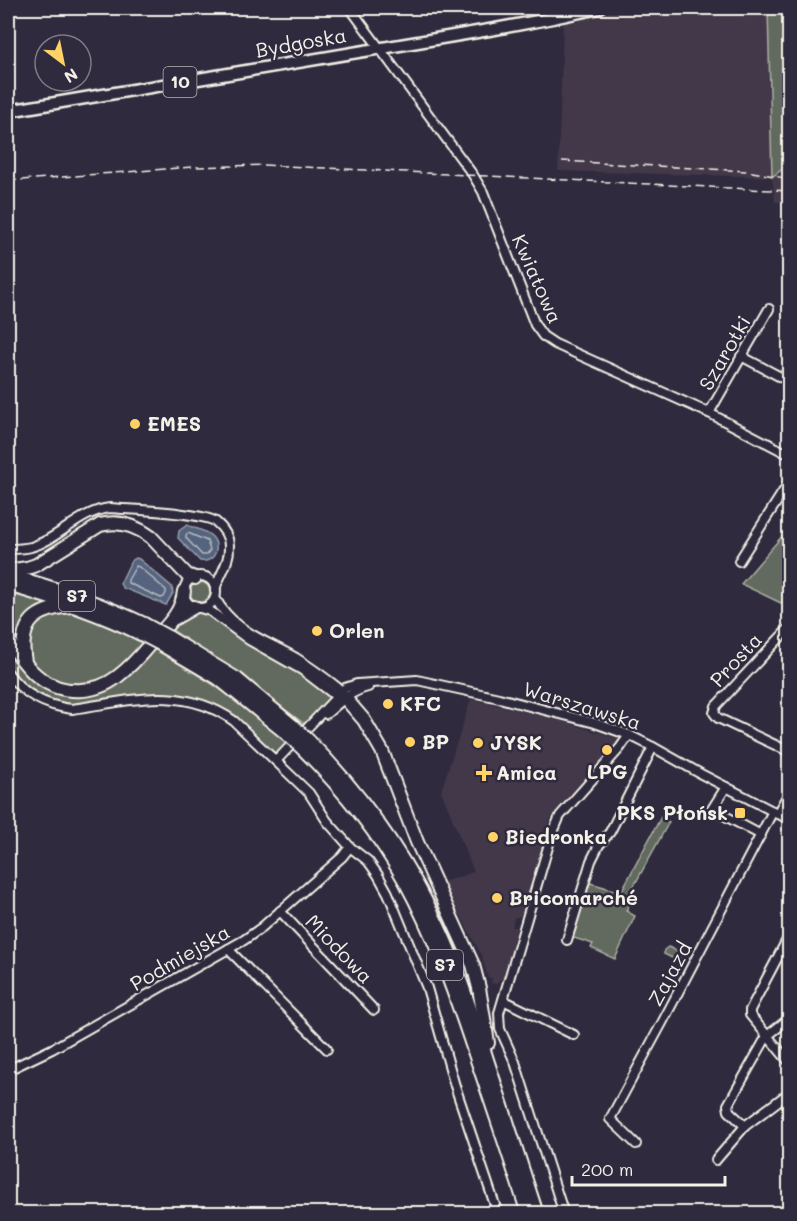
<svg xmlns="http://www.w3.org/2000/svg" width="797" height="1221" viewBox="0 0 797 1221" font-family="Mali,sans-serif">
<rect width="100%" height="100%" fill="#2f2a3d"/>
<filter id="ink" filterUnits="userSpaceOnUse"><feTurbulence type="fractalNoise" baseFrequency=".0167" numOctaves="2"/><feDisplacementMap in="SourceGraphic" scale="12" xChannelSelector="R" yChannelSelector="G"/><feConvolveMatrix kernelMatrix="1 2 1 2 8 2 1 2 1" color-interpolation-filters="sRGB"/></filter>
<g filter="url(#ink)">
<g fill="#423848">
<polygon points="626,8 768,8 772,175 789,133 789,202 775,202 772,177 558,171 563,23"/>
<polygon points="471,699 553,718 619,739 550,819 524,915 514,918 512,927 517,927 503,980 499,980 497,984 491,983 492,978 488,978 482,957 443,882 474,872 441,791"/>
</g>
<g fill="#626b5e" stroke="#abaea3" stroke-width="1.5">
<polygon points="768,8 790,8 789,164 772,177"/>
<polygon points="789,528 789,594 781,603 741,584"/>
<circle cx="200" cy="592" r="10"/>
<polygon points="8,592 49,603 42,607 19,645 16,645 8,632"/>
<path d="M62,611C90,615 121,628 144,645C128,659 110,682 88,685C67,688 33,675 29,652C28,648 29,643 30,638C31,630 36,620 44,616C49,613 56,612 62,611Z"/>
<path d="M199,611L208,612L289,664L328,694V702L306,725L240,676L171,629C179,621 187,613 199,611Z"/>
<path d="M8,646C29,676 41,696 80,696L152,648C201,675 248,705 289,743L278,753L271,752L247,727L227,711L206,702L188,696L160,693L72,705L45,699L29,691L8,668Z"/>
<polygon points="661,817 669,822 629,895 633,897 626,911 635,916 615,959 591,948 593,944 571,937 587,882 621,892"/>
<polygon points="668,947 680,952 680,958 676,960 664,954 664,950"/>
</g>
<g fill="#54647e" stroke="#949ca8" stroke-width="1.5">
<path d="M187,525C194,528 204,530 210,535C222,544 216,564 200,561L178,538L179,531Z"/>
<polygon points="136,558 139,559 172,587 173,593 166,605 123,588 120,584 131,561"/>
</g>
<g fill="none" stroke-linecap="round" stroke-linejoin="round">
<g stroke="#b4b9be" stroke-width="1.5">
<polygon points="188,533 207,541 210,550 206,555 202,555 186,538 186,535"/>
<polygon points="136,566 139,567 166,590 166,593 164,597 161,598 128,583 128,580"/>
</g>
<defs>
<g id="minor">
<polyline points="350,8 473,175 483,192 535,325 543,336 555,344 709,413 790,455"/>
<polyline points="741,356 790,382"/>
<polyline points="709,413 769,309"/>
<path d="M8,549C15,549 23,549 31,547C59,539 80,511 110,508C131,510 202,512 216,522C223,528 229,537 229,546C230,563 219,575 215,590"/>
<polyline points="739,561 790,481"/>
<circle cx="200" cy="592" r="16"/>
<path d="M215,598C234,632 265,640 296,658C312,668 327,679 342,691L343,694"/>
<polyline points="200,608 210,611 249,640 302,670 336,696 340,697"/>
<polyline points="790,627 716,706 714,713 718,718 790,752"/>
<path d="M8,673C23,694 46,706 72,709C129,701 182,684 234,721L309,793L327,821L350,847L368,861L378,875L388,893L427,988L455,1086L498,1214"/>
<path d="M326,714C339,703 351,691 368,687"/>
<polyline points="276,761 345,688 357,684 417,680 499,698 595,723 629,735 653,747 701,774 790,820"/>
<polyline points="726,787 712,809 761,835"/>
<polyline points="777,814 790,791"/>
<polyline points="280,911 374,1010"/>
<polyline points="790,934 750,1010 750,1015 790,1063"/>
<polyline points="567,940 591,861 599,845 610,832 653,747"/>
<polyline points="228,949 327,1049"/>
<polyline points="503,1000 574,1035"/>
<polyline points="8,1070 52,1049 244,940 261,928 342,857 350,847"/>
<polyline points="745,1126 729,1111 728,1105 767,1036 790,1018"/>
<polyline points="636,1144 610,1119 662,1023 773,811"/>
<polyline points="716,1160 745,1126 790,1092"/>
<polyline points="564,1214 515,1062 500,1029 499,1013 551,837 560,816 620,748 629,735"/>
</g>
<polyline id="major" points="8,111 495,29 543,20 599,8"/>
<g id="highway">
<path d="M8,571L27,568L36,565L100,525C119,520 135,525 151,537L187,575L195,578"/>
<path d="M8,575C55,588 100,603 144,624"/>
<path d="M8,585C53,598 96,612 139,633"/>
<polyline points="175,618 194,607"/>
<polyline points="168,637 237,679 293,726"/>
<path d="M8,639C16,652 27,669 40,678C62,695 95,694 117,677C129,668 140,656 150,644C164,628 182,614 184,591"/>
<polyline points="164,646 218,678 286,733"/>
<path d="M25,662C18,622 35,609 72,606"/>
<polyline points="345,698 364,720 382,751 417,842 473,965 479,988 488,1043"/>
<path d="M309,741C364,797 407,858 440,930C457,965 468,1004 481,1041C500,1098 518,1156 537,1214"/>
<path d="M302,748C342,788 377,831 405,881C435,936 455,994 475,1054C493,1107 511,1160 528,1214"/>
</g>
</defs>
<use href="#minor" stroke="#f4f1e8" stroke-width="12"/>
<use href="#major" stroke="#f4f1e8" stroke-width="15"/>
<use href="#highway" stroke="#f4f1e8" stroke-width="16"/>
<use href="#minor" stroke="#2f2a3d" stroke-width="8"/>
<use href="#major" stroke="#2f2a3d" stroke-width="10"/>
<use href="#highway" stroke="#2f2a3d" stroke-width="12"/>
<g stroke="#f4f1e8" stroke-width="1.5" stroke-dasharray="9 4.5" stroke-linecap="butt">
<polyline points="562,161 747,171 790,179"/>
<polyline points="8,181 192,167 264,165 790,191"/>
</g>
<defs>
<g id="highway-bridge">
<polyline points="144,624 168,637"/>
<polyline points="139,633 164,646"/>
<polyline points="293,726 309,741"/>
<polyline points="286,733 302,748"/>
</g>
</defs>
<use href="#highway-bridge" stroke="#f4f1e8" stroke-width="16" stroke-linecap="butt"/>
<use href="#highway-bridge" stroke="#2f2a3d" stroke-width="12"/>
</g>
</g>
<g fill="#ffd166" stroke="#2f2a3d" stroke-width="2">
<circle cx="135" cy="424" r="6"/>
<circle cx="317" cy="631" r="6"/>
<circle cx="388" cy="704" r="6"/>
<circle cx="410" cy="742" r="6"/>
<circle cx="478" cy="743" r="6"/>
<circle cx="607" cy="750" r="6"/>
<path d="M481 764h6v6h6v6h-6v6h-6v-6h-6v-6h6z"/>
<rect x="734" y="807" width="12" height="12" rx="3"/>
<circle cx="493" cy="837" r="6"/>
<circle cx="497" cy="898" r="6"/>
</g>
<g text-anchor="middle" stroke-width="5" stroke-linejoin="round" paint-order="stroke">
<g fill="#2f2a3d" stroke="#b9b5b5" stroke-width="1.5">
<rect x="163.5" y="67" width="33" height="30" rx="4.5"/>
<rect x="59" y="581" width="36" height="30" rx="4.5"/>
<rect x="427" y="950" width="36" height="30" rx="4.5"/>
</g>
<g font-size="18" font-weight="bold" fill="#f4f1e8">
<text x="180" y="88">10</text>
<text x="77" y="602">S7</text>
<text x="445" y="971">S7</text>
</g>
<g font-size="20" fill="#f4f1e8" stroke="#2f2a3d">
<text transform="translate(301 43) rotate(-10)" y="7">Bydgoska</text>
<text transform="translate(537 279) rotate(66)" y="7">Kwiatowa</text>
<text transform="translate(725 353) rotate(-60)" y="7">Szarotki</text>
<text transform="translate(736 660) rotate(-47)" y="7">Prosta</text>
<text transform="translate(582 706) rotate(17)" y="7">Warszawska</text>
<text transform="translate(339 949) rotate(46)" y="7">Miodowa</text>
<text transform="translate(180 958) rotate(-30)" y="7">Podmiejska</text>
<text transform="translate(670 974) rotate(-62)" y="7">Zajazd</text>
</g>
<g font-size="20" font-weight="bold" fill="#f4f1e8" stroke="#2f2a3d" text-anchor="start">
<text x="147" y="431">EMES</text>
<text x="329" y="638">Orlen</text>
<text x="400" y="711">KFC</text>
<text x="422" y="749">BP</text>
<text x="490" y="750">JYSK</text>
<text x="607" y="779" text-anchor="middle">LPG</text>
<text x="496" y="780">Amica</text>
<text x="728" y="820" text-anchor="end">PKS Płońsk</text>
<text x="505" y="844">Biedronka</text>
<text x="509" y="905">Bricomarché</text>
</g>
</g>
<rect width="797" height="1221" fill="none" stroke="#2f2a3d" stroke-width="30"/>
<rect x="15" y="15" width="767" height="1191" fill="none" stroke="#f4f1e8" stroke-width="2" filter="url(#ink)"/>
<g transform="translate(63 63) rotate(148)"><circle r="28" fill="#2f2a3d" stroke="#7e7a81" stroke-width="1.5"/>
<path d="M0-4.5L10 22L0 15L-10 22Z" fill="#ffd166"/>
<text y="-9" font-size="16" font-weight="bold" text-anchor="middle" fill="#f4f1e8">N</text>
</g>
<path d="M572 1176v9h153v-9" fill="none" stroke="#f4f1e8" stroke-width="3"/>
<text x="581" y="1176" font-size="18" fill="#f4f1e8" stroke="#2f2a3d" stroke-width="4.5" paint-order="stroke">200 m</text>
</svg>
